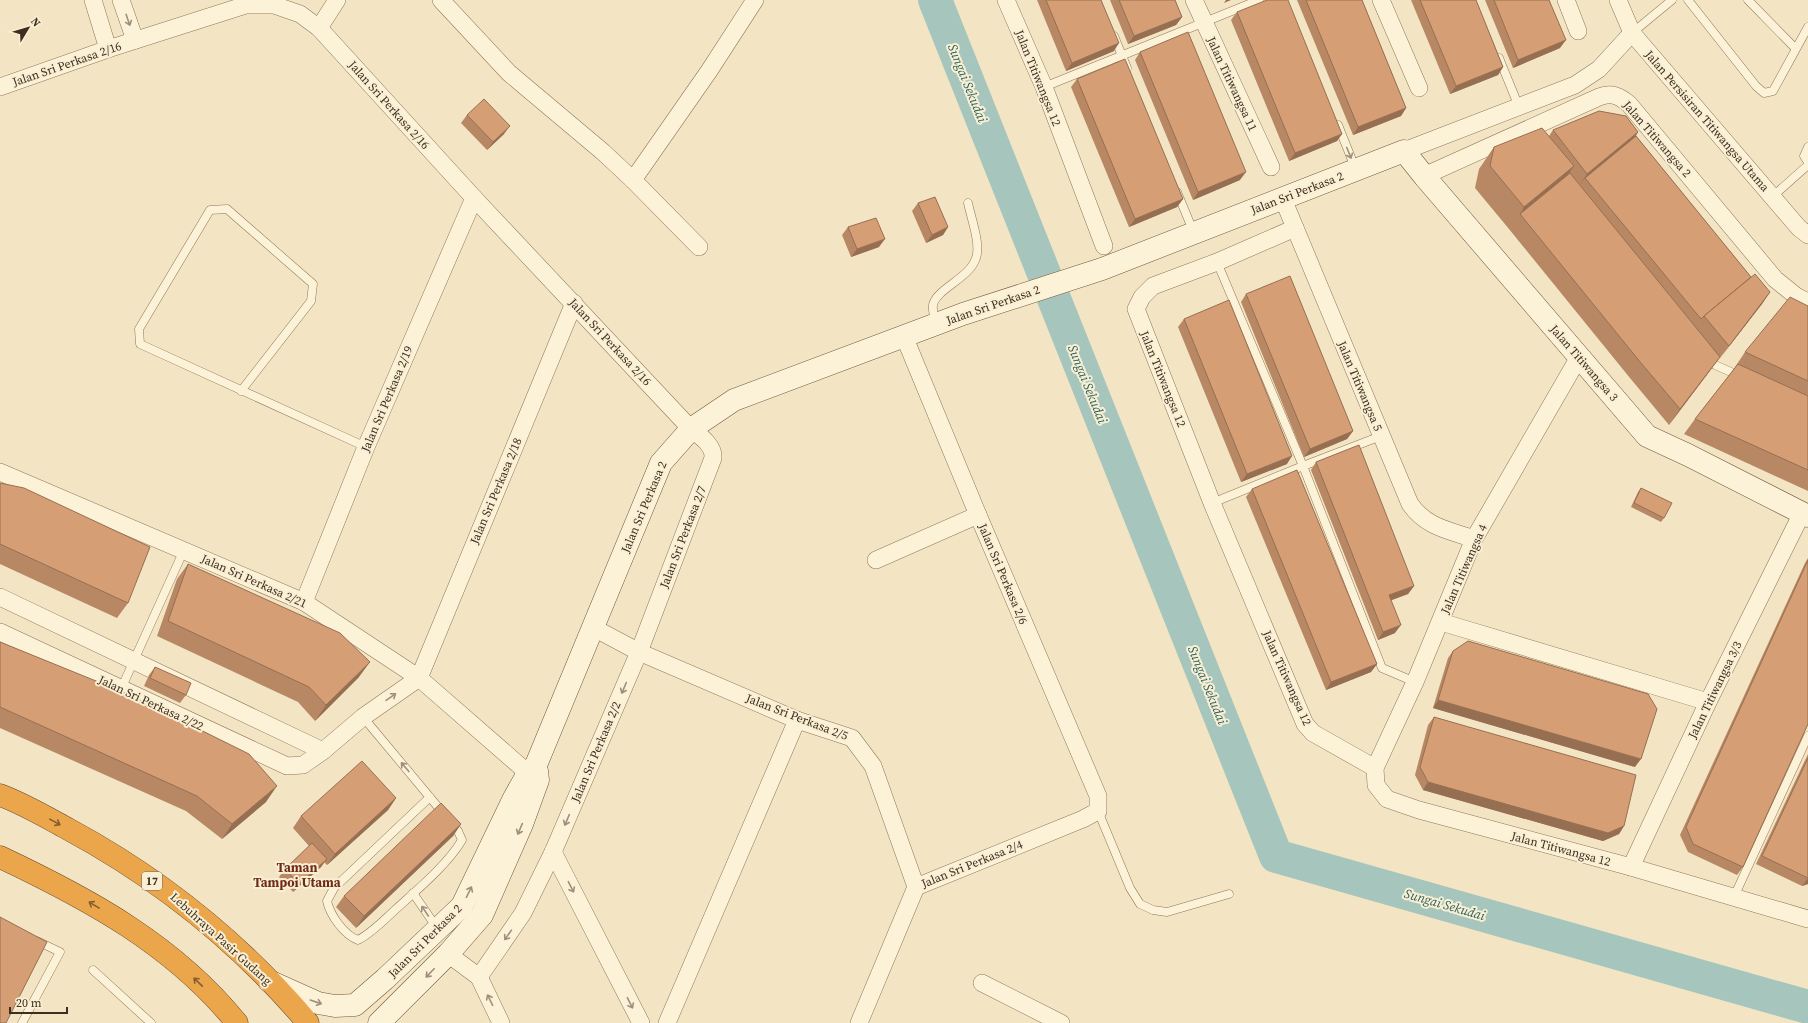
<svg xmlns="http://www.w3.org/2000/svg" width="1808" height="1023" viewBox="0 0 1808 1023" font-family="'Source Serif 4',serif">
<rect width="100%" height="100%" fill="#f3e5c4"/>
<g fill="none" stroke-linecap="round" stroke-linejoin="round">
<polyline stroke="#a6c6bd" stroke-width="34" points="935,0 1276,856 1808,1007"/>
<defs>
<g id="lane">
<polyline points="1688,0 1756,86 1764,93 1773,91 1808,27"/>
<polyline points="1748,0 1795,48"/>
<polyline points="1632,33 1672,0"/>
<polyline points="1114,36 1127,68"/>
<polyline points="1499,58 1519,107"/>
<polyline points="1044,87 1259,0"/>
<polyline points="1338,125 1356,170"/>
<polyline points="1808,147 1804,156 1808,162"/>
<polyline points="1177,192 1194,233"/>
<polyline points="1772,197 1808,165"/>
<polyline points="1217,262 1303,466 1382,668 1415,682"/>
<path d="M936,324C935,319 932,311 933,305C936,289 970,278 976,258C981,244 971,218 968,203"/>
<polyline points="1708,357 1715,365 1740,376"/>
<polyline points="241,391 311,301 313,284 227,209 210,210 139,329 140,344 366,447"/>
<polyline points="1212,503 1303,466 1381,436"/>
<polyline points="121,689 184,550"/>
<path d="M363,717L458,831L462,840C448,864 417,890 396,909C384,920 372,933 358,940C344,935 330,915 327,901L334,888L430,797"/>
<polyline points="1098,811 1130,888 1140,904 1153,910 1167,912 1229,894"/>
<polyline points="413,893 437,928"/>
<polyline points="1733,899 1808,736"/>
<polyline points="93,970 151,1023"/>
<polyline points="22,1023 60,952 37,941"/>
</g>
<g id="street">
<polyline points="93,0 108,49"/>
<polyline points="121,0 135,40"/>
<polyline points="441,0 509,73 603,152 633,180 699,247"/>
<polyline points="1006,0 1044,87 1104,246"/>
<polyline points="1194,0 1271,167"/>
<polyline points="1381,0 1419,88"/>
<polyline points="1566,0 1578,31"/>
<polyline points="1618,0 1632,33 1799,228 1808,235"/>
<polyline points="319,28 337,0"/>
<path d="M0,87L108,49L246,5H274L300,14L319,28L474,198L691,429C700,436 714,445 713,458L639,652L553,852L523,913L479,977"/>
<polyline points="1404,151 1575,85 1599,69 1632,33"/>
<path d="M1424,176L1599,97C1612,92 1619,96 1629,104L1775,279L1796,296L1808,302"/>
<polyline points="633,180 709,71 755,0"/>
<path d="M1283,199L1410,504C1427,528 1449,530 1474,539"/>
<polyline points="1295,228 1217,262 1153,286 1142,297 1136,309 1212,503 1305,724 1313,733 1375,768"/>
<polyline points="1579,357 1474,539 1415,682 1375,768 1376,785 1387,799 1419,810 1631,867 1808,919"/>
<polyline points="0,472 304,602 419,678 528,773 538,779"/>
<polyline points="876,560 978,515"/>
<polyline points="0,597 323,751"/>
<polyline points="304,602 366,447 474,198"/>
<polyline points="1441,622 1708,702"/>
<polyline points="594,628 639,652 797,720 852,738 873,766 916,887"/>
<polyline points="0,632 287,766 303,765 323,751 363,717 419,678 574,303"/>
<polyline points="553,852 641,1023"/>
<polyline points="1631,867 1708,702 1802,513"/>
<polyline points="448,954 479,977 501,1023"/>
<polyline points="982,983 1061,1023"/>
<polyline points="667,1023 797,720"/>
<polyline points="859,1023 916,887 1083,819 1098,811 1098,796 978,515 904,336"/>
</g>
<g id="secondary">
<polyline points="269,981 318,1003 335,1006 355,1005 385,979 462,906 514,798 528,773 536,765 661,463 691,429 734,400 963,314 1102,269 1404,151 1424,176 1647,436 1688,455 1808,516"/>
<polyline points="379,1023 448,954 482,915 522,824 538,780 537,771"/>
</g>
<g id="highway">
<path d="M0,795C24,804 46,817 68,829C159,878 241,944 308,1023"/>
<path d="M0,857C89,899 174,945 237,1023"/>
</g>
</defs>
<use href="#lane" stroke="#907658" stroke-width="9"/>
<use href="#street" stroke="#907658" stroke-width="18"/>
<use href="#secondary" stroke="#72573b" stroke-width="23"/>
<use href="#highway" stroke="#5e442c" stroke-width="23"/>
<use href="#lane" stroke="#fcf2d8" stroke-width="8"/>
<use href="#street" stroke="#fcf2d8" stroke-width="17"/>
<use href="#secondary" stroke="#fcf2d8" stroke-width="22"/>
<use href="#highway" stroke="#eba64c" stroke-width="22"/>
</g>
<g fill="#b88865">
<polygon points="1037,0 1101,0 1114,51 1066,71"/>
<polygon points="1110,0 1175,0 1182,17 1176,25 1128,44"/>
<polygon points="1297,0 1362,0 1406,108 1401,116 1353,135"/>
<polygon points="1411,0 1476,0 1503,67 1498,75 1450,94"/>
<polygon points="1485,0 1549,0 1560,48 1513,68"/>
<polygon points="1237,12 1342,134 1337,141 1289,161 1231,20"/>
<polygon points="1140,52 1240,180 1193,200 1135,60"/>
<polygon points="1077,79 1183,199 1177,207 1129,227 1071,87"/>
<polygon points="467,115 504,134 487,150 461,123"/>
<polygon points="1553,130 1638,132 1636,136 1751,277 1770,292 1762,304 1720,358 1720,357 1709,372 1669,425 1630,378 1509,229 1475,188 1479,169 1494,147 1549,136"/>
<polygon points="918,203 948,227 943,235 926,243 912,211"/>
<polygon points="848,227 879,247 851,257 842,235"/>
<polygon points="1246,294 1353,431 1347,439 1304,457 1241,302"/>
<polygon points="1808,306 1808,491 1684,434 1695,419 1735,368 1735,367 1745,352"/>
<polygon points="1184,319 1287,464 1241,482 1178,327"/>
<polygon points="1316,462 1414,586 1408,594 1391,600 1395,633 1378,640 1311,470"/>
<polygon points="0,483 128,603 117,618 0,564"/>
<polygon points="1641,488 1664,518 1661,522 1631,507 1638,492"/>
<polygon points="1252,489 1377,664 1371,672 1326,690 1246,497"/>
<polygon points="1808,558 1808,724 1743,867 1737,875 1688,852 1680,835 1805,563"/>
<polygon points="188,564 359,677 315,721 298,702 157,636 177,579"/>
<polygon points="0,642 266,802 222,839 186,811 0,728"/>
<polygon points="1453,651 1635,767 1433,708 1448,658"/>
<polygon points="155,667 186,695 180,703 144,686 149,675"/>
<polygon points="1434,717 1624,826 1619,834 1603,841 1423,790 1415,775 1428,725"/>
<polygon points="1808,754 1808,884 1802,886 1756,864"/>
<polygon points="396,798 388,810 327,865 324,862 321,867 293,892 279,877 285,869 309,846 293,828 301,816"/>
<polygon points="461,824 453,836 356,928 336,907 344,896"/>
</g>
<g fill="#966f52">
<polygon points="1226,0 1231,0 1224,3"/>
<polygon points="1182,17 1176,25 1128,44 1134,36"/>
<polygon points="1566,40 1560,48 1513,68 1518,60"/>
<polygon points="1119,43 1114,51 1066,71 1072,63"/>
<polygon points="1503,67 1498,75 1450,94 1456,86"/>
<polygon points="1406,108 1401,116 1353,135 1358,127"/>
<polygon points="510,126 504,134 487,150 493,142"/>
<polygon points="1638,132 1630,144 1585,178 1579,186 1587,174"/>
<polygon points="1342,134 1337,141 1289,161 1295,153"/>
<polygon points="1574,166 1559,188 1520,214 1524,207"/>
<polygon points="1246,172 1240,180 1193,200 1198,192"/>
<polygon points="1183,199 1177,207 1129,227 1135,219"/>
<polygon points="948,227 943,235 926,243 932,235"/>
<polygon points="885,239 879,247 851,257 857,249"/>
<polygon points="1770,292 1762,304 1720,358 1729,346"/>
<polygon points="1720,357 1709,372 1669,425 1680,409"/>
<polygon points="1353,431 1347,439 1304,457 1310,449"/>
<polygon points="1292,456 1287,464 1241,482 1247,474"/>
<polygon points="1414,586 1408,594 1384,603 1389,595"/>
<polygon points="1401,625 1395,633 1378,640 1383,632"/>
<polygon points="370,662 359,677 315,721 326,705"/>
<polygon points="1377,664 1371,672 1326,690 1331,682"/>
<polygon points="1438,700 1641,759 1635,767 1433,708"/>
<polygon points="1428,782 1624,826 1619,834 1603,841 1423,790"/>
<polygon points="277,786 266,802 222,839 232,824"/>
<polygon points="396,798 388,810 327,865 335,854"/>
<polygon points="461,824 453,836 356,928 364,916"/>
<polygon points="327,859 321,867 293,892 299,884"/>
<polygon points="1808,878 1808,884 1802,886"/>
</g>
<g fill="#d69e75" stroke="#966f52">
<polygon points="1046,0 1101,0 1119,43 1072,63"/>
<polygon points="1119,0 1175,0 1182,17 1134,36"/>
<polygon points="1267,0 1288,0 1342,134 1295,153 1237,12"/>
<polygon points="1306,0 1362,0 1406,108 1358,127"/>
<polygon points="1420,0 1476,0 1503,67 1456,86"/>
<polygon points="1494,0 1549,0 1566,40 1518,60"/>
<polygon points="1188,32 1246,172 1198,192 1140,52"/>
<polygon points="1125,59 1183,199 1135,219 1077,79"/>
<polygon points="484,99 510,126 493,142 467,115"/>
<polygon points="1599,111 1626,116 1638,132 1587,174 1553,130"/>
<polygon points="1542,128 1574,166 1524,207 1490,166 1494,147"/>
<polygon points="1636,136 1751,277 1704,316 1701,319 1585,178"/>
<polygon points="1570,173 1720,357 1680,409 1641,363 1520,214"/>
<polygon points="935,197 948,227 932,235 918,203"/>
<polygon points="876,218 885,239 857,249 848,227"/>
<polygon points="1755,274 1770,292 1729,346 1704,316"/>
<polygon points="1290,276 1353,431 1310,449 1246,294"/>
<polygon points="1790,297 1808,306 1808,381 1745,352"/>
<polygon points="1229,300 1292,456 1247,474 1184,319"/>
<polygon points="1738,364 1808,396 1808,470 1695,419"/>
<polygon points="1359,445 1414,586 1389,595 1401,625 1383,632 1316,462"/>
<polygon points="1297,470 1377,664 1331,682 1252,489"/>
<polygon points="0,483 24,488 150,547 128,603 0,544"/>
<polygon points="1641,488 1672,503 1664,518 1634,503"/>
<polygon points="1808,560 1808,724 1743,867 1693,844 1686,827"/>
<polygon points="188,564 340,633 370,662 326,705 309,687 168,621"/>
<polygon points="1468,641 1648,694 1657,709 1641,759 1438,700 1453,651"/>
<polygon points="0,642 128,694 249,754 277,786 232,824 197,796 0,707"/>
<polygon points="155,667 191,683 186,695 150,678"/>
<polygon points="1434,717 1636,775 1624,826 1608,833 1428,782 1420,767"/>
<polygon points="1808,758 1808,878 1762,856"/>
<polygon points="362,761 396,798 335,854 301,816"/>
<polygon points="441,803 461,824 364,916 344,896"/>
<polygon points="312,843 327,859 299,884 285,869"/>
<polygon points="0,917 47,942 6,1023 0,1023"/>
</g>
<defs><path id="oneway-shaft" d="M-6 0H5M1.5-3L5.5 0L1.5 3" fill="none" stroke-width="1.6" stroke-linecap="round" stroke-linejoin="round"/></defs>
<g stroke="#9e907a">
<use href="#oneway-shaft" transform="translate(128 20) rotate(71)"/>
<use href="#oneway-shaft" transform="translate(1349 153) rotate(68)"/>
<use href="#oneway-shaft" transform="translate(624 688) rotate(113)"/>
<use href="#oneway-shaft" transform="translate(391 697) rotate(-35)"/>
<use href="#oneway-shaft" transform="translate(405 767) rotate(-130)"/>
<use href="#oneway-shaft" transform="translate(567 820) rotate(113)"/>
<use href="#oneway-shaft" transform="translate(520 829) rotate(113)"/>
<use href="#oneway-shaft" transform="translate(571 887) rotate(63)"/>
<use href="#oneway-shaft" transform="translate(469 892) rotate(-64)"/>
<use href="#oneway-shaft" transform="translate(425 911) rotate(-124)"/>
<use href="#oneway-shaft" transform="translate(508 935) rotate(125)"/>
<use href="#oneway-shaft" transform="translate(430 973) rotate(134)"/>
<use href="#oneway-shaft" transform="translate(490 1000) rotate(-116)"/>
<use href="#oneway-shaft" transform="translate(316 1002) rotate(19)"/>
<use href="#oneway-shaft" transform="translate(630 1003) rotate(63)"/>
</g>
<g stroke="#845e30">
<use href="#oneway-shaft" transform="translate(55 822) rotate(29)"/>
<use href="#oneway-shaft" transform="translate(94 905) rotate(-149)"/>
<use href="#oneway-shaft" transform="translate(198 982) rotate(-136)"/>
</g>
<g text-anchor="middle" stroke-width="4" stroke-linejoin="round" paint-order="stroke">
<rect fill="#f9efd4" stroke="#776854" stroke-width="1" x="142" y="872" width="20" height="18" rx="3"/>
<g font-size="11" font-weight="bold" fill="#3f2e1d">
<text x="152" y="885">17</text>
</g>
<g font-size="12" fill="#3f2e1d" stroke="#f9efd4">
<text transform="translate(67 64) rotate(-19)" y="4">Jalan Sri Perkasa 2/16</text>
<text transform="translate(1038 78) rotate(68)" y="4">Jalan Titiwangsa 12</text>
<text transform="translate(1232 84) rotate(65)" y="4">Jalan Titiwangsa 11</text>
<text transform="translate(389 105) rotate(48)" y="4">Jalan Sri Perkasa 2/16</text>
<text transform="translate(1707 121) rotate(49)" y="4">Jalan Persisiran Titiwangsa Utama</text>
<text transform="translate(1657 139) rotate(49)" y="4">Jalan Titiwangsa 2</text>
<text transform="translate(1297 193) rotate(-21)" y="4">Jalan Sri Perkasa 2</text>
<text transform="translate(993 305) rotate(-19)" y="4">Jalan Sri Perkasa 2</text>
<text transform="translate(610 342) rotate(47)" y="4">Jalan Sri Perkasa 2/16</text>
<text transform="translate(1584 363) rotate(49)" y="4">Jalan Titiwangsa 3</text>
<text transform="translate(1163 379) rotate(68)" y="4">Jalan Titiwangsa 12</text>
<text transform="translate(1360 386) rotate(67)" y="4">Jalan Titiwangsa 5</text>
<text transform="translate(387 399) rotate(-67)" y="4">Jalan Sri Perkasa 2/19</text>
<text transform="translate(496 491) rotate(-67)" y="4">Jalan Sri Perkasa 2/18</text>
<text transform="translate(644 507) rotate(-67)" y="4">Jalan Sri Perkasa 2</text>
<text transform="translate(683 537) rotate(-69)" y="4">Jalan Sri Perkasa 2/7</text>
<text transform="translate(1464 569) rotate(-66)" y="4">Jalan Titiwangsa 4</text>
<text transform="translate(1003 574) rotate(67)" y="4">Jalan Sri Perkasa 2/6</text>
<text transform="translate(254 581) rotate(24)" y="4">Jalan Sri Perkasa 2/21</text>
<text transform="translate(1287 678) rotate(66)" y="4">Jalan Titiwangsa 12</text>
<text transform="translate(1715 690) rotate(-64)" y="4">Jalan Titiwangsa 3/3</text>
<text transform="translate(151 703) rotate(25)" y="4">Jalan Sri Perkasa 2/22</text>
<text transform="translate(797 717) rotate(21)" y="4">Jalan Sri Perkasa 2/5</text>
<text transform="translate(596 752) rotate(-67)" y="4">Jalan Sri Perkasa 2/2</text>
<text transform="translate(1561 849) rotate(15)" y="4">Jalan Titiwangsa 12</text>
<text transform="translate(972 864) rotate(-22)" y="4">Jalan Sri Perkasa 2/4</text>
<text transform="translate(221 939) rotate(42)" y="4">Lebuhraya Pasir Gudang</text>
<text transform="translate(425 941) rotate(-45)" y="4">Jalan Sri Perkasa 2</text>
</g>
<g font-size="13" font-style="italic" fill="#2b605d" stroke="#f9efd4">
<text transform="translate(968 83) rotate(68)" y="5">Sungai Sekudai</text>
<text transform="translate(1088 384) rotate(68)" y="5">Sungai Sekudai</text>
<text transform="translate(1208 685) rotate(68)" y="5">Sungai Sekudai</text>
<text transform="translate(1445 904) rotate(16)" y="5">Sungai Sekudai</text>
</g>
<g font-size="13" font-weight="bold" fill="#702b17" stroke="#f9efd4">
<text x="297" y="872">Taman<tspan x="297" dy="15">Tampoi Utama</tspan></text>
</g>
</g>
<g transform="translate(28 28) rotate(52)" stroke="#f9efd4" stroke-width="3" paint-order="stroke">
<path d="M0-3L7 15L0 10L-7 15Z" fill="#3f2e1d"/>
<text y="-6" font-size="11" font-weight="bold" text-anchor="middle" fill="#3f2e1d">N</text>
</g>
<path d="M10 1007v6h57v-6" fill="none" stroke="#3f2e1d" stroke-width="2"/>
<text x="16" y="1007" font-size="12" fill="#3f2e1d" stroke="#f9efd4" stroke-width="3" paint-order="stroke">20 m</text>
</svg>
